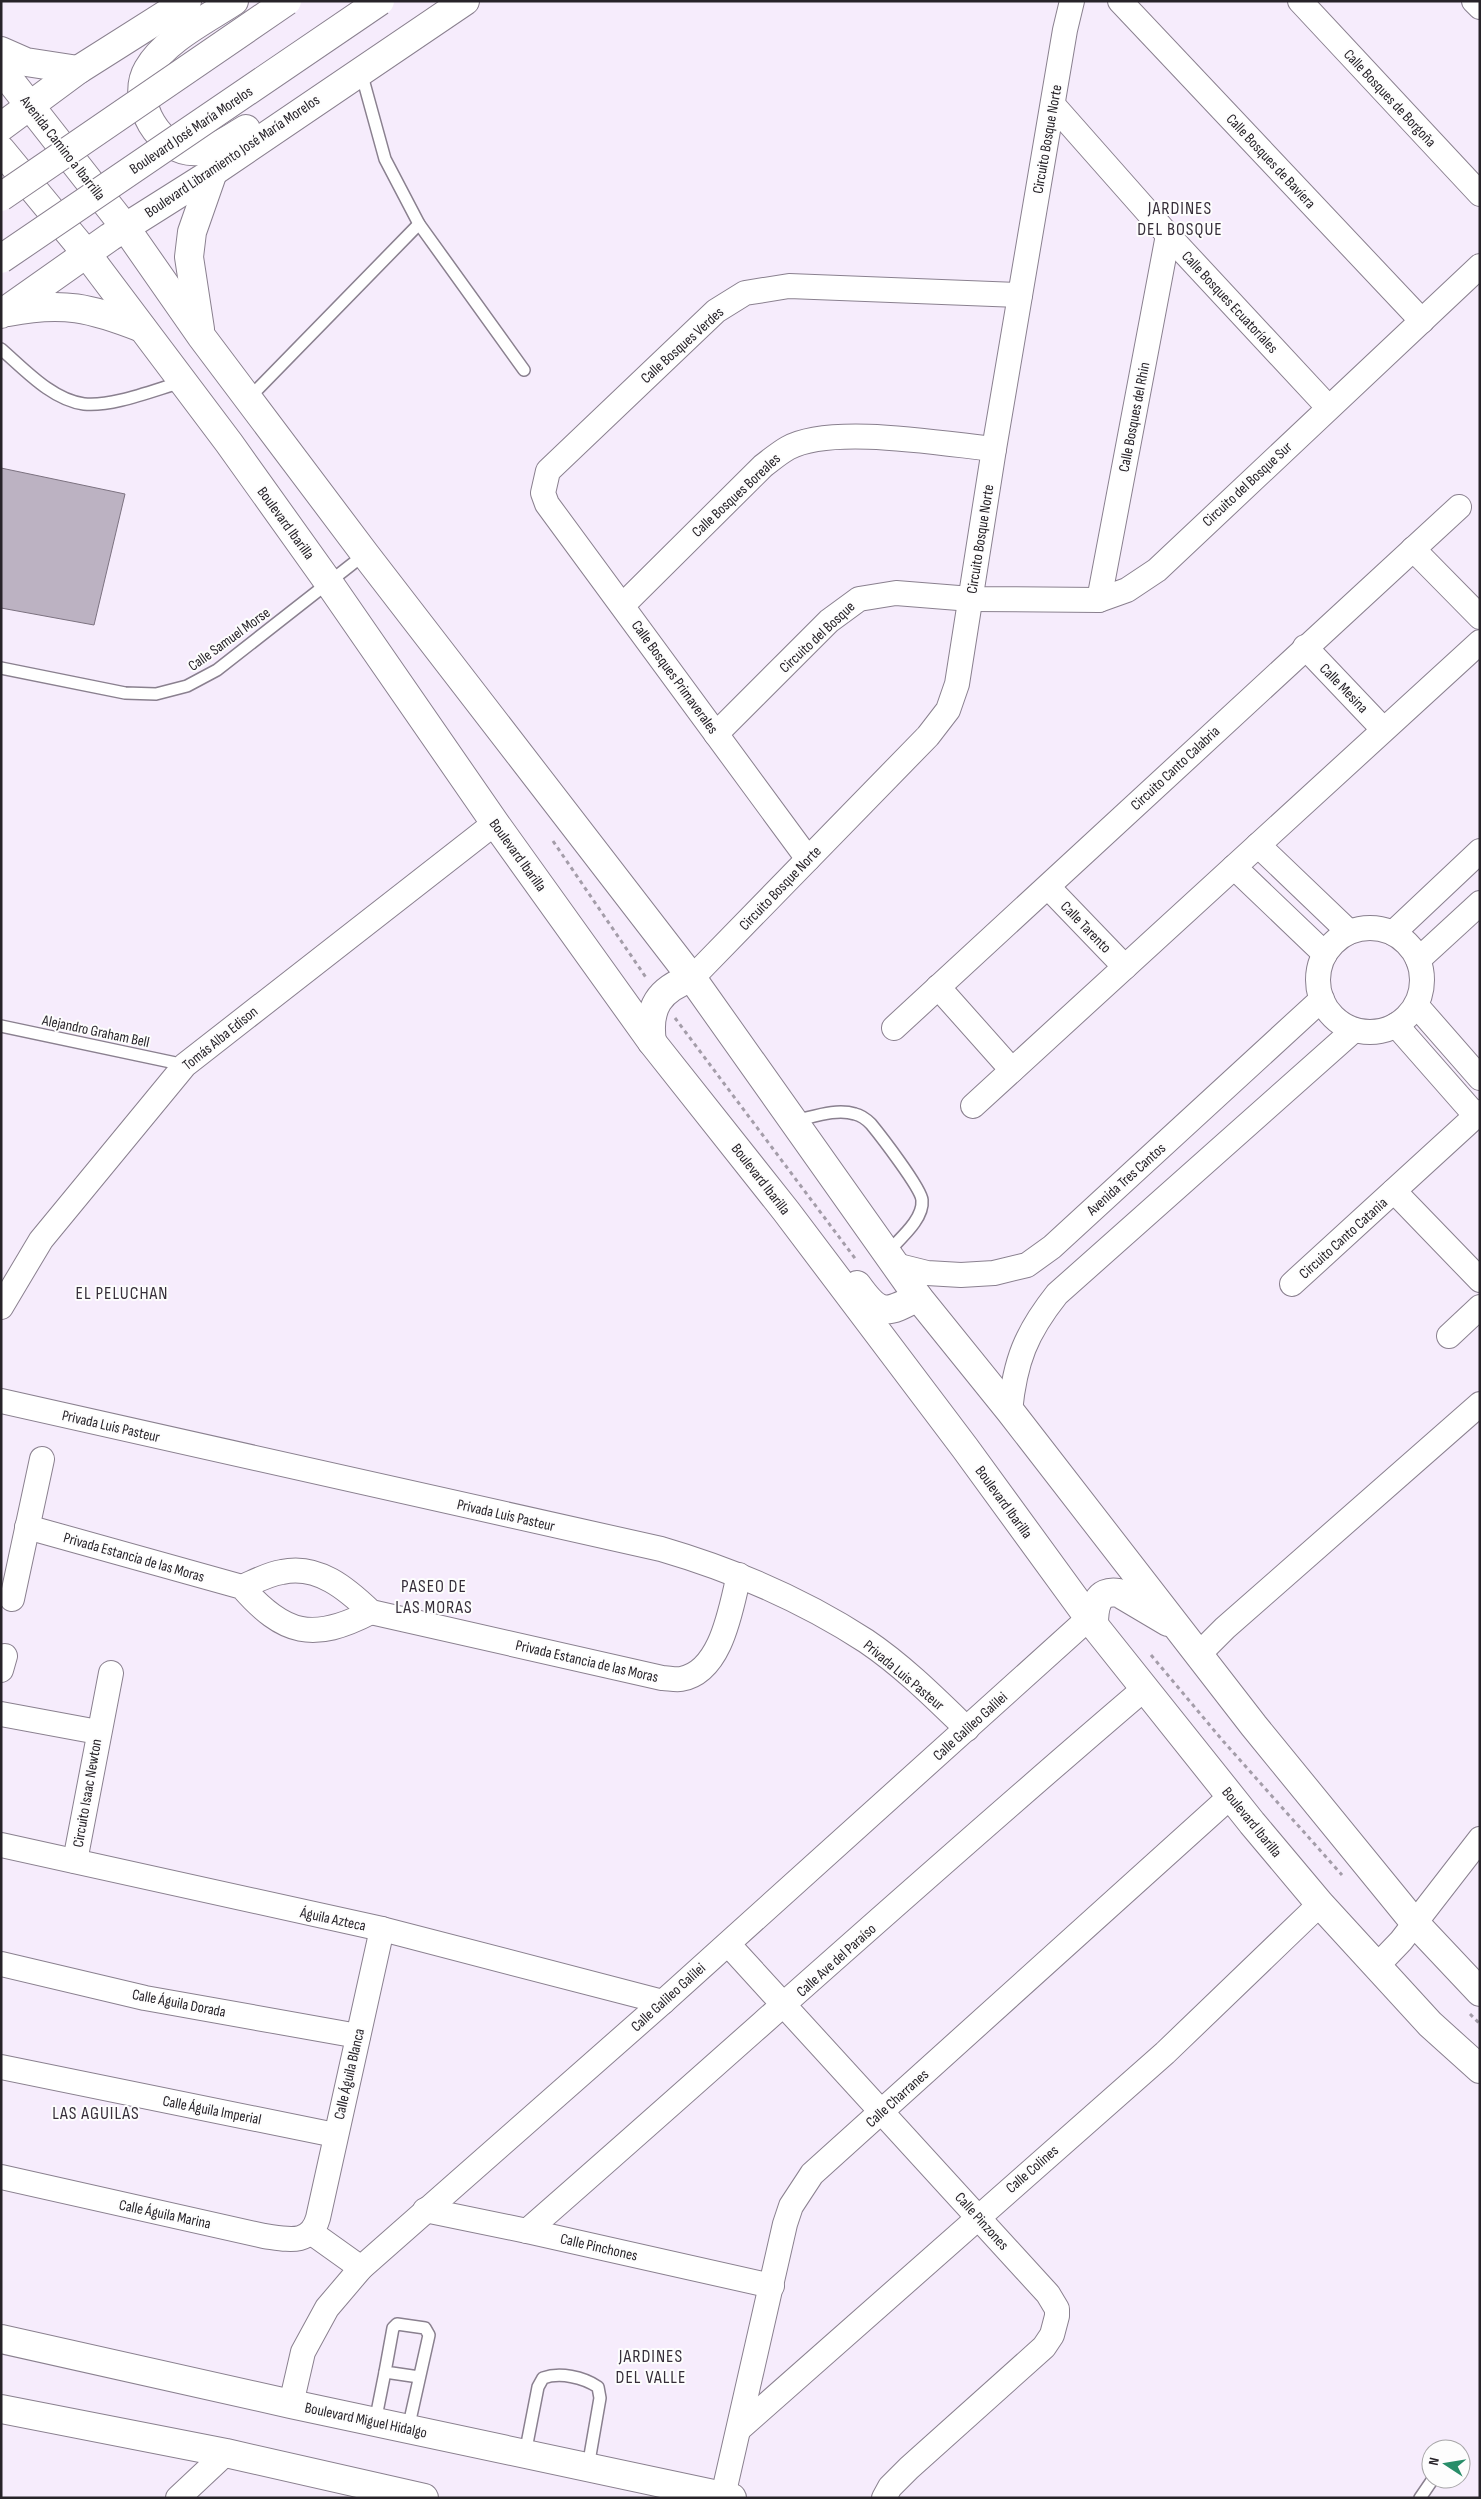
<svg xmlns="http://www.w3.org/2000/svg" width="1481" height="2499" viewBox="0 0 1481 2499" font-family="'Sofia Sans Condensed',sans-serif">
<rect width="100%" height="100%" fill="#f6ecfc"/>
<polygon fill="#bcb2c2" stroke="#7c7280" points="1,468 125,494 94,625 1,608"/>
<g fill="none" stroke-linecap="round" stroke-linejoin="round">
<defs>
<g id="lane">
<polyline points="361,72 385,159 419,224 524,370"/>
<path d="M1,349C24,369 52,400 84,404C112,407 154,390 182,382"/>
<polyline points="249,398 419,224"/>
<polyline points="1,668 125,693 156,694 187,686 217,670 365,554"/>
<polyline points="1,1026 185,1065"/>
<path d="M794,1121C813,1117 836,1108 855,1114C860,1115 867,1120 871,1124C880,1135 921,1188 922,1200C924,1220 898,1240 887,1253"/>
<polyline points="375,2422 385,2372"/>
<polyline points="408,2429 429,2335 425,2328 397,2324 393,2328 385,2372 419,2377"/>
<path d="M525,2454L538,2387L543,2378C560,2372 583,2377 598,2387L600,2398L588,2467"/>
<polyline points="1420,2498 1433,2479"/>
</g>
<g id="street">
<polyline points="1120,1 1422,321"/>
<polyline points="1300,1 1480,194"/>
<polyline points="1474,1 1480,7"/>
<polyline points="1054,106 1168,235 1328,407"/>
<polyline points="1413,549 1480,617"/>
<polyline points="1099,600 1168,235"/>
<path d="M623,605L763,466C771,460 779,453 788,448C831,424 944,444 994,449"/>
<polyline points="1305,647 1383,729"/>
<polyline points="716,734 829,621 859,599 896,593 971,599 1099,600 1127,590 1157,570 1480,266"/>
<polyline points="1258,845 1349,932"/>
<polyline points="808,859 547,504 543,493 548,471 716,311 745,293 789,286 1020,295"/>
<polyline points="1234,867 1325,954"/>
<polyline points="1048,887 1125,967"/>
<circle cx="1370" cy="980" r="52"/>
<polyline points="1393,933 1480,851"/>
<polyline points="1418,960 1480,903"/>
<polyline points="692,978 928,736 948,710 957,684 994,449 1065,30 1072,1"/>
<polyline points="938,987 1012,1070"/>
<polyline points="1416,1005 1480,1078"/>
<polyline points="1396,1025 1476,1116"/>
<polyline points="894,1028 1459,507"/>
<polyline points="973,1106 1480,642"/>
<polyline points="1394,1191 1480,1280"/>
<polyline points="895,1265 927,1273 961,1275 994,1273 1027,1265 1052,1247 1322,999"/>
<polyline points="1292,1284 1480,1112"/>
<polyline points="1,1307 41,1240 185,1065 495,823"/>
<polyline points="1449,1336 1480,1307"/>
<path d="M1,1401L661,1549C733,1570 803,1600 866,1641C903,1666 935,1698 967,1729"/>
<path d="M1010,1411C1015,1361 1026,1333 1057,1294L1354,1030"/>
<path d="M27,1527L242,1587C284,1635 313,1642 371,1612"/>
<path d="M242,1587C254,1582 268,1574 282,1572C318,1564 347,1589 371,1612L662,1678C668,1678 675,1680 681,1679C722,1672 731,1607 739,1575"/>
<polyline points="12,1599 42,1459"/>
<polyline points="1200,1653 1225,1628 1480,1404"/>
<polyline points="1,1670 5,1656"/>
<polyline points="1,1714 98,1732"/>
<polyline points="1,1845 382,1929 663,2002"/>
<polyline points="75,1861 111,1673"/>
<polyline points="728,1944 1048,2294 1057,2309 1057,2316 1052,2335 1044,2347 909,2468 890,2487 884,2498"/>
<polyline points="1,1964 145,1998 358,2036"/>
<polyline points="1376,1967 1401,1941 1480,1839"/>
<polyline points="1,2067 335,2135"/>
<path d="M1,2177L264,2236C287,2239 310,2246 318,2218L382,1929"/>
<polyline points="425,2210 527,2231 772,2286"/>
<path d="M527,2231C733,2051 936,1866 1144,1689"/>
<polyline points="312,2233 361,2268"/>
<polyline points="291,2404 303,2352 327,2308 361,2268 663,2002 1089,1618"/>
<polyline points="739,2429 1165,2053 1320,1904"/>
<polyline points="723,2496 785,2224 791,2206 812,2174 1231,1796"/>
<polyline points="178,2498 226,2453"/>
</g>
<g id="secondary">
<path d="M234,1C207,19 164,40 148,69C129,101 160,155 198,151C217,149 231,138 246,129"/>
<polyline points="1,51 26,62 78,70"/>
<polyline points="1,69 125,227 201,336 365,554 692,978 918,1297 1010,1411 1254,1726 1414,1922 1480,1992"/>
<polyline points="1,127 78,70 187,1"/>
<polyline points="1,150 86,253 229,443 329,583 495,823 652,1042 786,1211 965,1448 1094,1625 1252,1823 1320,1904 1430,2024 1480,2069"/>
<path d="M8,312C63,301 91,308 142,328"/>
<polyline points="1,314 110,237 213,172 465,1"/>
<polyline points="200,329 189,257 192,232 213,172"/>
<path d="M652,1042C647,1008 659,989 692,978"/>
<path d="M857,1285C880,1317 886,1314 918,1297"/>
<path d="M1094,1625C1094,1608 1096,1589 1119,1593L1168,1622"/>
<polyline points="1,2339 291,2404 732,2498"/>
<polyline points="1,2409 226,2453 424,2498"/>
</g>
</defs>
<use href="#lane" stroke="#8a808f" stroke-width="14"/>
<use href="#street" stroke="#8a808f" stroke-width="26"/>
<use href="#secondary" stroke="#8a808f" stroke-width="30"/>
<g stroke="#a49da9" stroke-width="3" stroke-dasharray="4 4" stroke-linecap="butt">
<polyline points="553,841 647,979"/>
<polyline points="675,1018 857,1261"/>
<polyline points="1151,1655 1223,1741 1342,1875"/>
<polyline points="1470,2014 1480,2024"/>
</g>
<use href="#lane" stroke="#fff" stroke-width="11"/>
<use href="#street" stroke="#fff" stroke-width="24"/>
<use href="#secondary" stroke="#fff" stroke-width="28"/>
<defs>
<g id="primary-bridge">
<polyline points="1,197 287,1"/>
<polyline points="1,259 380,1"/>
</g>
</defs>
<use href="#primary-bridge" stroke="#8a808f" stroke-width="30" stroke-linecap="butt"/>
<use href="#primary-bridge" stroke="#fff" stroke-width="28"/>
</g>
<g text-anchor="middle" stroke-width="4" stroke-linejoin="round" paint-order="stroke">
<g font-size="15" fill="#272329" stroke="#fdfdfd">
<text transform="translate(1390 98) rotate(47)" y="5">Calle Bosques de Borgoña</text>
<text transform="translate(191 130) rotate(-34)" y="5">Boulevard José María Morelos</text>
<text transform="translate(1047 139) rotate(-80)" y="5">Circuito Bosque Norte</text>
<text transform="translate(63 148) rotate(52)" y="5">Avenida Camino a Ibarrilla</text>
<text transform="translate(232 156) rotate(-34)" y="5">Boulevard Libramiento José María Morelos</text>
<text transform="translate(1271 161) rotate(47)" y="5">Calle Bosques de Bavíera</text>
<text transform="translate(1230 302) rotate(47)" y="5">Calle Bosques Ecuatoríales</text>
<text transform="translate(682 345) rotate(-42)" y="5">Calle Bosques Verdes</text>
<text transform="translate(1134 417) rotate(-79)" y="5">Calle Bosques del Rhin</text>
<text transform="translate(1247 484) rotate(-43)" y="5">Circuito del Bosque Sur</text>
<text transform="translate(736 495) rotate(-43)" y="5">Calle Bosques Boreales</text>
<text transform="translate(286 523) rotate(54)" y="5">Boulevard Ibarilla</text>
<text transform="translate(980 539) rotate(-81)" y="5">Circuito Bosque Norte</text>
<text transform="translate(817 637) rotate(-43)" y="5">Circuito del Bosque</text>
<text transform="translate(229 639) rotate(-36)" y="5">Calle Samuel Morse</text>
<text transform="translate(675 677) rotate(54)" y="5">Calle Bosques Primaverales</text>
<text transform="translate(1344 688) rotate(46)" y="5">Calle Mesina</text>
<text transform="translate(1175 768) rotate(-43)" y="5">Circuito Canto Calabria</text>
<text transform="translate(518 855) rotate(54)" y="5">Boulevard Ibarilla</text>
<text transform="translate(780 888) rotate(-46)" y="5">Circuito Bosque Norte</text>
<text transform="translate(1086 927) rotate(46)" y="5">Calle Tarento</text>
<text transform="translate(96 1031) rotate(12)" y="5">Alejandro Graham Bell</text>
<text transform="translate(220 1038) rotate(-39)" y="5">Tomás Alba Edison</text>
<text transform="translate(761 1179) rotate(52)" y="5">Boulevard Ibarilla</text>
<text transform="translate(1126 1179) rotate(-42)" y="5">Avenida Tres Cantos</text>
<text transform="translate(1343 1238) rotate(-42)" y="5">Circuito Canto Catania</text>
<text transform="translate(111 1426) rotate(13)" y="5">Privada Luis Pasteur</text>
<text transform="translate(1004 1502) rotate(54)" y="5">Boulevard Ibarilla</text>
<text transform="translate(506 1515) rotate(13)" y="5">Privada Luis Pasteur</text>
<text transform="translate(134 1557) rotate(16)" y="5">Privada Estancia de las Moras</text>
<text transform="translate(587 1661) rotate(13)" y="5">Privada Estancia de las Moras</text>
<text transform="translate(904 1675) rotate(40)" y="5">Privada Luis Pasteur</text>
<text transform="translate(970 1726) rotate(-42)" y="5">Calle Galileo Galilei</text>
<text transform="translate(87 1793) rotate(-80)" y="5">Circuito Isaac Newton</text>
<text transform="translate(1252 1822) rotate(51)" y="5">Boulevard Ibarilla</text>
<text transform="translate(333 1919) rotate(12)" y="5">Águila Azteca</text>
<text transform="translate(836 1960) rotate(-42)" y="5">Calle Ave del Paraíso</text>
<text transform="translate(668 1997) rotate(-42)" y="5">Calle Galileo Galilei</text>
<text transform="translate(179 2003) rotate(11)" y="5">Calle Águila Dorada</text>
<text transform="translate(349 2074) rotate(-77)" y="5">Calle Águila Blanca</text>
<text transform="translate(897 2098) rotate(-42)" y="5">Calle Charranes</text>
<text transform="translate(212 2110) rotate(11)" y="5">Calle Águila Imperial</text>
<text transform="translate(1032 2169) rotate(-41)" y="5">Calle Colines</text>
<text transform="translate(165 2214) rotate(12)" y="5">Calle Águila Marina</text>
<text transform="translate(982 2221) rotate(48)" y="5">Calle Pinzones</text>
<text transform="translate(599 2247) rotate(13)" y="5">Calle Pinchones</text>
<text transform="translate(366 2420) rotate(12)" y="5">Boulevard Miguel Hidalgo</text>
</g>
<g font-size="18" letter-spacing="1" fill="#352d39" stroke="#fdfdfd">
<text x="1180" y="214">JARDINES<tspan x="1180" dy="21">DEL BOSQUE</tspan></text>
<text x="122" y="1299">EL PELUCHAN</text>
<text x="434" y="1592">PASEO DE<tspan x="434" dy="21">LAS MORAS</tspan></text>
<text x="96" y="2119">LAS AGUILAS</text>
<text x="651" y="2362">JARDINES<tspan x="651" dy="21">DEL VALLE</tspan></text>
</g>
</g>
<rect width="1481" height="2499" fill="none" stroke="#272329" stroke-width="5"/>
<g transform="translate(1446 2464) rotate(282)"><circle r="24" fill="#fdfdfd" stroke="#a7a6a8"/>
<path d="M0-4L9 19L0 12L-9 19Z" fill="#288d69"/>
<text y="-8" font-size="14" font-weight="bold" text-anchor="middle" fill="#272329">N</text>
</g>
</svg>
